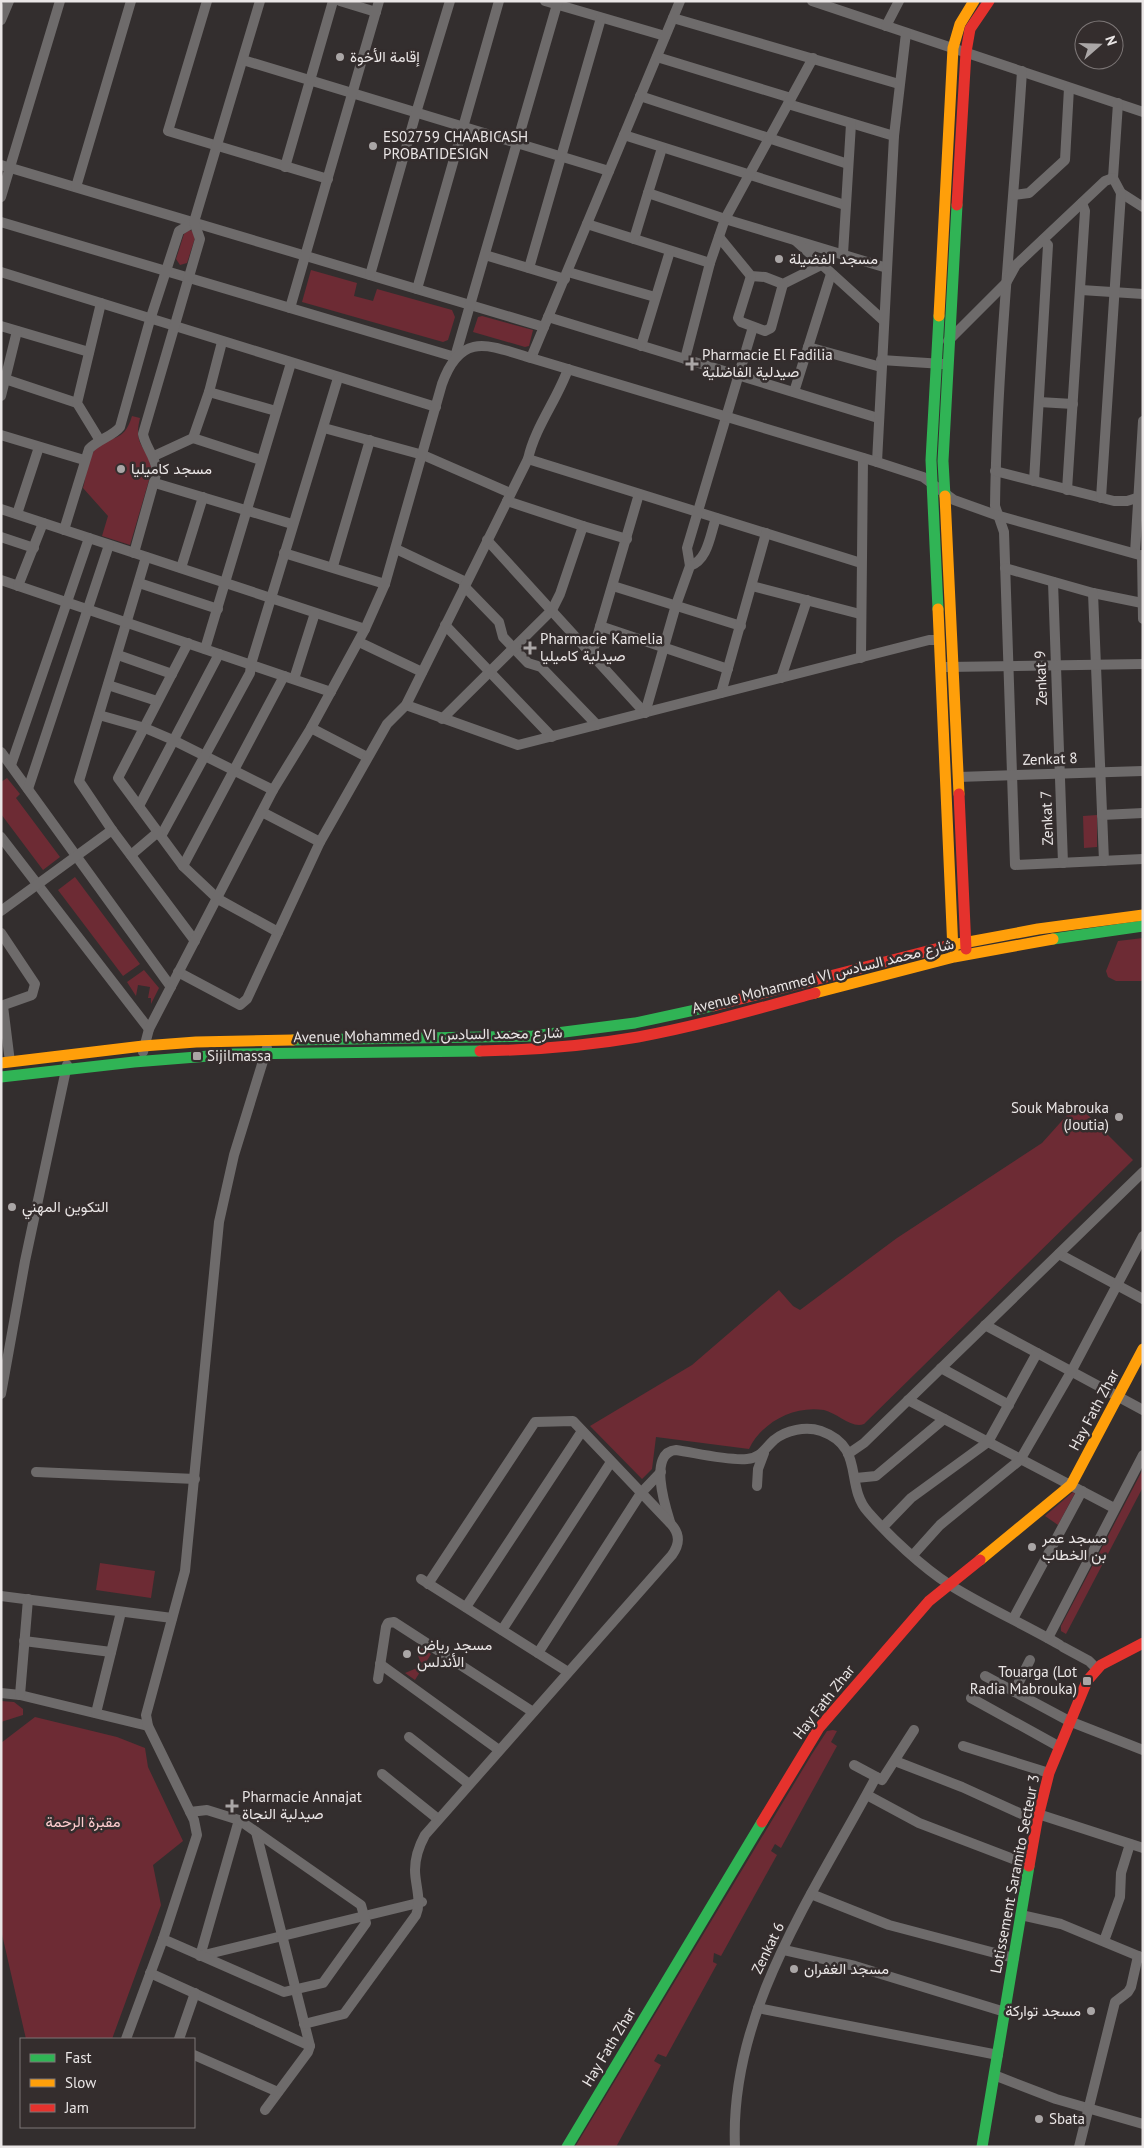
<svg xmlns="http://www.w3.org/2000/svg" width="1144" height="2148" viewBox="0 0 1144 2148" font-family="'PT Sans',Vazirmatn,sans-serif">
<rect width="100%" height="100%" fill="#332e2e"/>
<g fill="#6d2b34">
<polygon points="189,230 193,231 195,238 187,263 180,265 176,259 184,234"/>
<polygon points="311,270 357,283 354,296 373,301 377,289 452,310 455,317 448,340 443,342 302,302"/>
<polygon points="482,316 533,330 529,346 525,347 473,332 478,317"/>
<path d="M132,416L140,418C133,447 147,445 152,470L130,545L102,536L108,516L83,488C86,477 87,461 94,451C110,432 123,446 132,416Z"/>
<polygon points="7,778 20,794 16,798 60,857 43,870 1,814 1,782"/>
<polygon points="1097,815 1097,847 1084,848 1083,816"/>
<polygon points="75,877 140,964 123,976 58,890"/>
<polygon points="1143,938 1143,981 1116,981 1108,977 1106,971 1118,941"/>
<polygon points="144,970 159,988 151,1004 151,998 148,998 150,987 138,985 136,996 127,982"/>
<path d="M1077,1104L1133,1160L864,1424C852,1429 837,1413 824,1410C794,1405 762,1422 749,1449L656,1437L652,1469L642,1479L590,1426L692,1365L779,1290L793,1306L800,1310L897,1238L1042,1143Z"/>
<polygon points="1143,1469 1143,1487 1066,1634 1061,1631 1061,1626"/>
<polygon points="1073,1492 1075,1493 1058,1525 1045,1516"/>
<polygon points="100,1563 155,1571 151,1598 96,1590"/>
<polygon points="422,1648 431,1654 415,1680 405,1673 422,1666 417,1653"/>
<polygon points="1,1701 14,1702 23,1709 23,1715 1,1722"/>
<polygon points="35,1717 117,1737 145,1748 148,1767 183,1841 153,1865 161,1905 112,2039 26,2039 1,1930 1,1743"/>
<polygon points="833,1730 837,1731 831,1742 837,1746 781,1848 775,1844 771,1851 777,1855 721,1956 714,1953 713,1962 717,1964 666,2057 658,2054 654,2061 661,2065 616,2147 575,2147 812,1754 827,1731"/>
</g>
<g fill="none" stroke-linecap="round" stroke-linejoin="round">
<g stroke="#6e6b6b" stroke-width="10">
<polyline points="207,1 168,131 328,179"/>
<polyline points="340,1 376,12"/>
<polyline points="545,1 665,36"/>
<polyline points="812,1 1143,112"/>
<polyline points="673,18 899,84"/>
<polyline points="1,20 9,1"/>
<polyline points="886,26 899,1"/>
<polyline points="657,57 791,98"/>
<polyline points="243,60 609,171"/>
<path d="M1022,71C1013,216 997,361 995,506L1004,532L1015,865L1143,859"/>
<polyline points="640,96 848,164"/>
<polyline points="1118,103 1113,178 1121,193 1143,207"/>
<polyline points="788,104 894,136"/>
<polyline points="624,135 845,205"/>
<polyline points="1,165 544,327"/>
<polyline points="285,167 333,1"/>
<polyline points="76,187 131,1"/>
<polyline points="648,193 662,148"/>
<polyline points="1014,195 1029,193 1065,160 1069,88"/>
<polyline points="1,197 60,1"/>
<polyline points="1,222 455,357"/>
<polyline points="587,224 710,263"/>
<polyline points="719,237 751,276 765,277 783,284 821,265"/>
<polyline points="634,239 648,193 725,219 887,268"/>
<polyline points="796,241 884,321"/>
<polyline points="843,254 851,124"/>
<polyline points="485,255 565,279"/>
<polyline points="529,268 601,18"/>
<polyline points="1,272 436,407"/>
<polyline points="568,272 655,297"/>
<polyline points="370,275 416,113 450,1"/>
<polyline points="751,276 738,318 741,322 765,331 771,328 783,284"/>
<polyline points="417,289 499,1"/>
<polyline points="1081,290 1143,294"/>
<polyline points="290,308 379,1"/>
<polyline points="548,317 878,418"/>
<polyline points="1,326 89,352"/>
<polyline points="948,341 1006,283 1016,265 1105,181 1113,178"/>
<polyline points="641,346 670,251"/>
<polyline points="808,347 881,367"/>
<polyline points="455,357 558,1"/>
<polyline points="531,358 680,1"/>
<polyline points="685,359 710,263 725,219 813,58"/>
<polyline points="881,360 943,364"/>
<polyline points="5,379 77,403"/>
<polyline points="209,392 276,411"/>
<polyline points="794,392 831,274"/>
<polyline points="1,396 17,331"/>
<polyline points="1039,402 1073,404"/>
<polyline points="324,428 423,455 510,493"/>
<polyline points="1,435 84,460"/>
<polyline points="193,438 261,460"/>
<polyline points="99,439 77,403 101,303"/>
<polyline points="154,456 193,438 209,392 222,342"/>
<polyline points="528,459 861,563"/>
<polyline points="877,462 894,136 906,33"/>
<polyline points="995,471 1114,501 1127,501 1143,496"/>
<polyline points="1034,481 1048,245 1043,240"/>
<polyline points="155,483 292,524"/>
<polyline points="1067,490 1085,211 1082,203"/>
<polyline points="1101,498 1121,193"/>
<polyline points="507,501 583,526"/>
<polyline points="1,509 365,629"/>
<polyline points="17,514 39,447"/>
<path d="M64,530L89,449C99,439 113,436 120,427L150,320L179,231L194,222"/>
<polyline points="1,537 34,548"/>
<polyline points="487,540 645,713"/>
<polyline points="396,549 466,582"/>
<path d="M134,553L157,471C155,456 145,446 143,434L200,239L194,222L260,1"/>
<polyline points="284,553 385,584"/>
<polyline points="1135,553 1143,421"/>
<polyline points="1142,555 1143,619"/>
<polyline points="146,557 79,781 112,830 195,941"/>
<polyline points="333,566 370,440"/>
<polyline points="690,566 687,548 753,327"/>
<polyline points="181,568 203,497"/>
<polyline points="1005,568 1093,593 1142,603"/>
<polyline points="1,580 331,692"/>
<polyline points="1053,582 1063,863"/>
<polyline points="139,583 218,609"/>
<polyline points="18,586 43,523"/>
<polyline points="464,586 499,622 503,637 528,663 541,667 597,725"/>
<polyline points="613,586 741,626"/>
<polyline points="752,586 860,614"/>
<polyline points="1093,593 1104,861"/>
<polyline points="445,625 552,737"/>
<polyline points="600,626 728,669"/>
<polyline points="359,642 422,672"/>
<polyline points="188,643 118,778 183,866 218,899 278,932"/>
<polyline points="205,649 291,363"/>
<polyline points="592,654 639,494"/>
<polyline points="118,655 172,674"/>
<polyline points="861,658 863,458"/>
<polyline points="946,667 1143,664"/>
<polyline points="781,678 807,600"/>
<polyline points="294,679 315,613"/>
<polyline points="108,685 157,701"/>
<polyline points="721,693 766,533"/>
<polyline points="406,705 518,745 929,640 939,640"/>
<path d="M645,713L676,605L690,566C708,560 710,535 716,518"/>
<polyline points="99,715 145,728 173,740 273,790"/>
<polyline points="442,719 552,610 560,594 583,526 627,539"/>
<polyline points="311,728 367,757"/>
<polyline points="1,752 171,987"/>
<polyline points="11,765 89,538"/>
<polyline points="958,777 1143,771"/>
<polyline points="28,789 109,545"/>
<polyline points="139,806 219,654"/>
<polyline points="262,812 320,842"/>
<polyline points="1102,815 1143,813"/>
<polyline points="161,836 250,673 251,664 338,378"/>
<polyline points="1,837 149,1029"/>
<polyline points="131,855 158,832"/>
<polyline points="183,866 284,676"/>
<polyline points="1,911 112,830"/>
<polyline points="1,933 35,984 32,995 1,1006"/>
<path d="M178,972L240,1005L247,999L320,842L387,724L406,705L528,459C535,427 557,400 568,369"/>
<polyline points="3,1006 10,1062"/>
<path d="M143,1052L149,1029L273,790L311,728L365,629L385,584L442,384C461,331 488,345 531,358L877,462L923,477L954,500L996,515L1143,556"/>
<polyline points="1059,1254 1143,1299"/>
<polyline points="985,1325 1143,1410"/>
<polyline points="941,1368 1009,1405"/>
<polyline points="1,1394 25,1261 67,1065"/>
<polyline points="908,1400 1114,1508"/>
<polyline points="848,1454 864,1443 1143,1172"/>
<polyline points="36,1472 195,1479"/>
<polyline points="856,1478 876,1476 944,1419"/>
<polyline points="757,1486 758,1469 764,1453"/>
<path d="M670,1522C665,1506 648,1452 676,1450C696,1453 728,1461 747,1459C761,1458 765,1448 774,1440C786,1430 806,1426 821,1431C866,1447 844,1485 868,1512C889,1536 922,1567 950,1585C985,1607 1024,1624 1060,1645"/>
<polyline points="883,1527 911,1498 988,1442 1037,1353"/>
<polyline points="913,1555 940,1525 1020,1460 1071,1372 1143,1236"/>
<polyline points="421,1579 568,1672"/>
<polyline points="1,1596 172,1618"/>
<polyline points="466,1607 582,1431"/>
<polyline points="1013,1619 1082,1491"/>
<polyline points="502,1630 611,1462"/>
<polyline points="1048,1638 1143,1455"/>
<polyline points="24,1641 111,1652"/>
<polyline points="1063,1647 1089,1661 1096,1668"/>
<polyline points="538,1653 641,1493 661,1472"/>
<polyline points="380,1664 499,1750"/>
<polyline points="985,1676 1069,1721 1143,1750"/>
<polyline points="378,1679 386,1627 388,1623 394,1622 533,1712"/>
<polyline points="1014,1692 1030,1660"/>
<polyline points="1,1693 20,1695 148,1726"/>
<polyline points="20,1695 28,1599"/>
<polyline points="971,1698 1058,1746"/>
<polyline points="96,1713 121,1612"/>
<polyline points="409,1737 469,1784"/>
<polyline points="963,1746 1049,1773"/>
<polyline points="895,1761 962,1787 1037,1821"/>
<polyline points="854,1765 882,1780 914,1730"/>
<polyline points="382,1774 438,1819"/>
<polyline points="867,1795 919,1823 1029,1865"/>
<polyline points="1038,1814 1143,1848"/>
<polyline points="239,1820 200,1956 422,1902"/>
<polyline points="256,1832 310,2046 308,2052 265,2110"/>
<polyline points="811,1894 889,1925 1014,1958"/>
<polyline points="1021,1915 1061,1924 1143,1958"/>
<polyline points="163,1939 284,1992 323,1983 366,1923 361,1905 239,1820 207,1810 190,1812"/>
<polyline points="1104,1941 1120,1897 1121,1873 1130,1844"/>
<polyline points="784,1950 855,1966 1005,2012"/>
<polyline points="150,1973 310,2046"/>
<polyline points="758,2008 998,2055"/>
<path d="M304,2024L344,2014L416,1915C422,1900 415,1885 415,1870C415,1857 419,1846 425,1835L672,1555C680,1544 680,1534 671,1524L573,1421L535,1422L428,1584"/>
<polyline points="126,2039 163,1939 197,1835 194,1820 148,1726 146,1715 185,1571 219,1222 234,1155 267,1048"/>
<polyline points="179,2039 195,1993"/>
<polyline points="194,2055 278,2092"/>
<polyline points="994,2075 1056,2099 1143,2124"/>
<path d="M735,2147C729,2011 815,1892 876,1777"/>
<polyline points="1079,2147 1115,2002 1128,1992 1131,1987 1138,1956"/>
</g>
<g stroke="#30b455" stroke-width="11">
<polyline points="945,496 943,461 957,205"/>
<polyline points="938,609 931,460 939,316"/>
<polyline points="1053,939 1143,926"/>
<polyline points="293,1040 533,1036 635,1023 713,1006"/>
<polyline points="1,1077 134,1062 234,1054 480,1051"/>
<polyline points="567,2147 762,1822"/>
<polyline points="982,2147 1029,1866"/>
</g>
<g stroke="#ff9f0a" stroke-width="11">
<polyline points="939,316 953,48 960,24 974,1"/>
<polyline points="945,496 959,794"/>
<polyline points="938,609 953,951"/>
<polyline points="947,946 1038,929 1143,915"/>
<polyline points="815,993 954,957 1053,939"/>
<polyline points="1,1063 143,1046 196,1042 293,1040"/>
<polyline points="980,1560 1071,1485 1143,1349"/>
</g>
<g stroke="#e5322d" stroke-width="11">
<polyline points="957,205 966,52 970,29 989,1"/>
<polyline points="959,794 966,949"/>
<polyline points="713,1006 947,946"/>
<path d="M480,1051C533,1050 586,1046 638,1037C698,1026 757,1009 815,993"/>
<polyline points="762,1822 819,1728 929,1601 980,1560"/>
<polyline points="1029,1866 1037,1821 1049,1773 1087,1681 1101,1665 1143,1643"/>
</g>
</g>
<g fill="#aaa6a6" stroke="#342d2d" stroke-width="2">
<circle cx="340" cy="57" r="5"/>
<circle cx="373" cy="146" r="5"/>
<circle cx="779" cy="259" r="5"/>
<path d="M689.5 356.5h5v5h5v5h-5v5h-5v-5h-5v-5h5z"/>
<circle cx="121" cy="469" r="5"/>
<path d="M527.5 640.5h5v5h5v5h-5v5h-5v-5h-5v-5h5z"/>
<rect x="192" y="1051" width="10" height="10" rx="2.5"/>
<circle cx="1119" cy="1117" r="5"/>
<circle cx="12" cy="1207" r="5"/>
<circle cx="1032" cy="1547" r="5"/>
<circle cx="407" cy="1654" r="5"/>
<rect x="1082" y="1676" width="10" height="10" rx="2.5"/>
<path d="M229.5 1798.5h5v5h5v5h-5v5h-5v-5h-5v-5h5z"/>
<circle cx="794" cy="1969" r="5"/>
<circle cx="1091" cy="2011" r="5"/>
<circle cx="1039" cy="2119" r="5"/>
</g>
<g text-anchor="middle" stroke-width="5" stroke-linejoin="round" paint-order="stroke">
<g font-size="15" fill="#eae6e6" stroke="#342d2d" text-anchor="start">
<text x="350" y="62">إقامة الأخوة</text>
<text x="383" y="142">ES02759 CHAABICASH<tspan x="383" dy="17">PROBATIDESIGN</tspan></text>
<text x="789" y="264">مسجد الفضيلة</text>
<text x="702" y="360">Pharmacie El Fadilia<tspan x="702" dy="17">صيدلية الفاضلية</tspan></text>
<text x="131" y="474">مسجد كاميليا</text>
<text x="540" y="644">Pharmacie Kamelia<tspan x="540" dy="17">صيدلية كاميليا</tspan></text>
<text x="207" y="1061">Sijilmassa</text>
<text x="1109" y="1113" text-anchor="end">Souk Mabrouka<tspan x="1109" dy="17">(Joutia)</tspan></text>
<text x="22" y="1212">التكوين المهني</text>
<text x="1042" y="1543">مسجد عمر<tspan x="1042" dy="17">بن الخطاب</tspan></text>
<text x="417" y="1650">مسجد رياض<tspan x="417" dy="17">الأندلس</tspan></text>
<text x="1077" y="1677" text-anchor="end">Touarga (Lot<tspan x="1077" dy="17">Radia Mabrouka)</tspan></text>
<text x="242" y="1802">Pharmacie Annajat<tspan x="242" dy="17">صيدلية النجاة</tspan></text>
<text x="804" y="1974">مسجد الغفران</text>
<text x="1081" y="2016" text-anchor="end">مسجد تواركة</text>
<text x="1049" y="2124">Sbata</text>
</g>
<g font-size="15" fill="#eae6e6" stroke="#342d2d">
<text transform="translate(1041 678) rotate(-92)" y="5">Zenkat 9</text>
<text transform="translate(1050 759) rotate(-2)" y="5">Zenkat 8</text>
<text transform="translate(1047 818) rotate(-92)" y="5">Zenkat 7</text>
<text transform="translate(823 976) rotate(-14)" y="5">Avenue Mohammed VI شارع محمد السادس</text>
<text transform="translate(428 1035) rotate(-1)" y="5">Avenue Mohammed VI شارع محمد السادس</text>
<text transform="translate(1094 1410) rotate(-62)" y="5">Hay Fath Zhar</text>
<text transform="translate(824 1702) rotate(-52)" y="5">Hay Fath Zhar</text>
<text transform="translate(1015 1874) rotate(-79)" y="5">Lotissement Saramito Secteur 3</text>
<text transform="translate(768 1948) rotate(-64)" y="5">Zenkat 6</text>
<text transform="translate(609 2047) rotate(-59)" y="5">Hay Fath Zhar</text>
</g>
<g font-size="15" fill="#fecdcf" stroke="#342d2d">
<text x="83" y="1827">مقبرة الرحمة</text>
</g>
</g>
<rect width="1144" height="2148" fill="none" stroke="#eae6e6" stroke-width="5"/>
<rect x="20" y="2038" width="175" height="90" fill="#342d2d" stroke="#7d7777"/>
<rect x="30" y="2054" width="25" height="8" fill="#30b455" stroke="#7d7777"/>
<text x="65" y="2063" font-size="15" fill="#eae6e6">Fast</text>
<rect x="30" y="2079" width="25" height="8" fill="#ff9f0a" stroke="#7d7777"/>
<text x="65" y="2088" font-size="15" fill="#eae6e6">Slow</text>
<rect x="30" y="2104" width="25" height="8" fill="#e5322d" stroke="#7d7777"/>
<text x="65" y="2113" font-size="15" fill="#eae6e6">Jam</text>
<g transform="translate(1099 45) rotate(70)"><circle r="24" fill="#342d2d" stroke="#7d7777"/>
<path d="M0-4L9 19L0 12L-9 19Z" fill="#aaa6a6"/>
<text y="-8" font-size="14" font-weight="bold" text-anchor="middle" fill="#eae6e6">N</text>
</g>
</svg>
